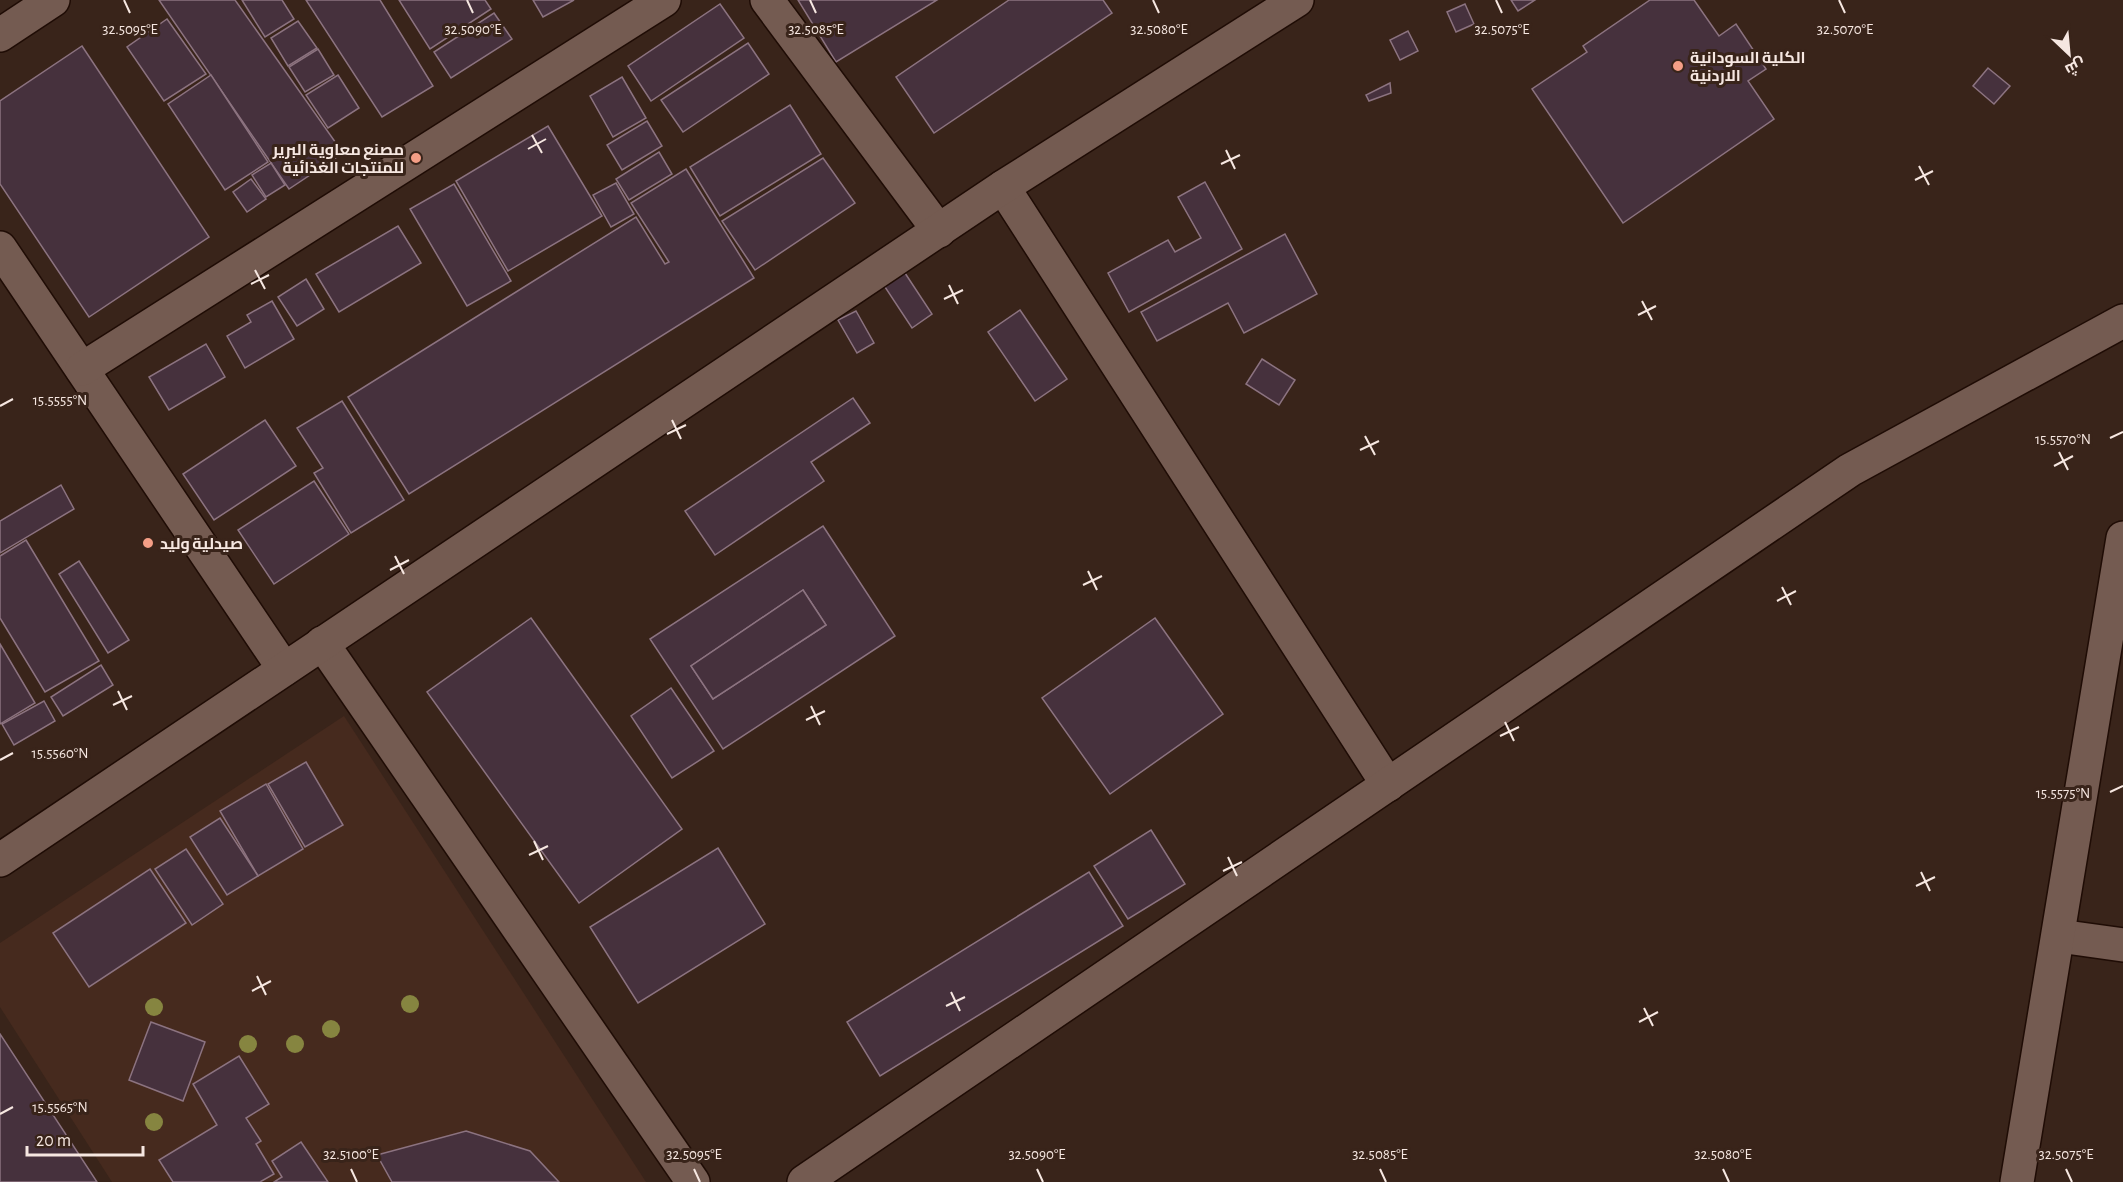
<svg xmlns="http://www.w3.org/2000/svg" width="2123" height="1182" viewBox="0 0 2123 1182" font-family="'Alegreya Sans',Cairo,sans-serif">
<rect width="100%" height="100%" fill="#39241a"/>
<polygon fill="#462a1e" points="344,716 646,1182 112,1182 0,1007 0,943"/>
<g fill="#46313d" stroke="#8c7380" stroke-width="1.5" fill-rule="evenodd">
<polygon points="159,0 235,0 343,153 289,189"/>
<polygon points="242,0 282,0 294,19 265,37"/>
<polygon points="306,0 380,0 433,86 382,117"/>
<polygon points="399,0 485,0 491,9 430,49"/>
<polygon points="533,0 574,0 543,17"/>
<polygon points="798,0 937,0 836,62"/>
<polygon points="1009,0 1103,0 1112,13 934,133 896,77"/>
<polygon points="1511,0 1535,0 1518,11"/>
<polygon points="1650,0 1694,0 1719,36 1736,24 1766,69 1748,81 1774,119 1623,223 1532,89 1587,52 1583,46"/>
<polygon points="720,4 744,38 651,101 628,66"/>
<polygon points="1465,4 1474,24 1456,32 1447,12"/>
<polygon points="494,13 512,39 451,78 434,52"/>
<polygon points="167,19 206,74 164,101 127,47"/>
<polygon points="298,21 317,48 288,66 271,38"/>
<polygon points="1408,31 1418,51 1400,60 1390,40"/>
<polygon points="748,43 769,74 683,132 661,100"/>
<polygon points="82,46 209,237 89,317 0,184 0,101"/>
<polygon points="318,49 334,75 305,92 289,67"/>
<polygon points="1988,68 2010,86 1994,104 1973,86"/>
<polygon points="211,75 268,162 225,190 168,104"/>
<polygon points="338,75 359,108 328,128 306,95"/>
<polygon points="622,77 646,118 613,137 590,96"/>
<polygon points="1390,83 1391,93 1369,101 1366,95"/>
<polygon points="790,105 821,154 720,216 690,167"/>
<polygon points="647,121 662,146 622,170 607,145"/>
<polygon points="548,126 602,216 508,271 456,181"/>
<polygon points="659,152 672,174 629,200 616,179"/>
<polygon points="823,158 855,203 755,270 722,221"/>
<polygon points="271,163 285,185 266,197 252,175"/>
<polygon points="686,169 754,278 409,494 348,397 636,217 665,264 669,262 631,203"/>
<polygon points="251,179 266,199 247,212 233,192"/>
<polygon points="1205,182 1242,249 1129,312 1108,273 1168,240 1175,252 1201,238 1178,197"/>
<polygon points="616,183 634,214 611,227 593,195"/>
<polygon points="454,184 511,281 467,306 410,209"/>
<polygon points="398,226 421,263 339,312 316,274"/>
<polygon points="1285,234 1317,294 1244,333 1228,303 1157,341 1141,312"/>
<polygon points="903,270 932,314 912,328 883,284"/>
<polygon points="306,279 324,309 297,326 278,297"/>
<polygon points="272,301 294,339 245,368 227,336 251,322 247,315"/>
<polygon points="1020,310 1067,379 1035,401 988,332"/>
<polygon points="856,311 874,343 857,353 838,320"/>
<polygon points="206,344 225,377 169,410 149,377"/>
<polygon points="1262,359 1295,380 1279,405 1246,384"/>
<polygon points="853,398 870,423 811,462 824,481 715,555 685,511"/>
<polygon points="342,401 404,500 351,533 314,473 323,468 297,428"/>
<polygon points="265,420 296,466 214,520 183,474"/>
<polygon points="314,481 349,534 274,584 238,530"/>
<polygon points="61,485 74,509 0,553 0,521"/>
<path d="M823,526L895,636L723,749L650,639ZM803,590L826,625L713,699L691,666Z"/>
<polygon points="26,540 99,661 45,692 0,618 0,556"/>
<polygon points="79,561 129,640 108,653 59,574"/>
<polygon points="803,590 826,625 713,699 691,666"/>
<polygon points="531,618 682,829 579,903 427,692"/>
<polygon points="1155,618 1223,714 1110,794 1042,698"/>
<polygon points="0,644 35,703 0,724"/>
<polygon points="101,665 113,685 63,716 51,697"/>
<polygon points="671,688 714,751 672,778 631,716"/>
<polygon points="44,701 55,721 14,745 2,724"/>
<polygon points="306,762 343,825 305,847 268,784"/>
<polygon points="266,784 303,849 258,876 220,811"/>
<polygon points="220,818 258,876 227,895 190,837"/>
<polygon points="1151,830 1185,884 1128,919 1094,866"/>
<polygon points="718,848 765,924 638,1003 590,927"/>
<polygon points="186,849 223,904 192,925 155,869"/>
<polygon points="150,869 186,923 89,987 53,933"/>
<polygon points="1089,872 1123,926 880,1076 847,1022"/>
<polygon points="151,1022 205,1042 183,1101 129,1080"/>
<polygon points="0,1034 97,1182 0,1182"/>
<polygon points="239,1056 269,1104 246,1118 261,1141 256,1144 274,1174 260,1182 173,1182 159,1160 217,1125 193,1084"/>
<polygon points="466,1131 530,1151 559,1182 392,1182 377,1155"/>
<polygon points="301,1142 328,1182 274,1182 282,1177 272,1161"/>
</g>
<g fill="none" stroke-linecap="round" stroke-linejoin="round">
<defs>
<g id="street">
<polyline points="767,0 939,231"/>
<polyline points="0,35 53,0"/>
<polyline points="1003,187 1388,785"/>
<polyline points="0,248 284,669"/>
<polyline points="82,369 664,0"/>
<polyline points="322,643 693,1182"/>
<polyline points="0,860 1003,187 1297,0"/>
<polyline points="2059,936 2123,945"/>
<polyline points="804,1182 1850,470 2123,321"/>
<polyline points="2017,1182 2123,538"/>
</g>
</defs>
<use href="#street" stroke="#1f0c05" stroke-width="36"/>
<use href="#street" stroke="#745b51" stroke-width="33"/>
</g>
<g fill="#868540">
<circle cx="410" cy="1004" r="9"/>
<circle cx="154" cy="1007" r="9"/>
<circle cx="331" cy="1029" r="9"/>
<circle cx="248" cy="1044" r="9"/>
<circle cx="295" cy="1044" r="9"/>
<circle cx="154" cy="1122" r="9"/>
</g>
<path fill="none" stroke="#f6e7e1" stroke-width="2" d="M124,0L130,13M467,0L473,13M810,0L816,13M1153,0L1159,13M1496,0L1502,13M1839,0L1845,13M532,135L542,153M528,149L546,139M1226,150L1235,169M1221,164L1240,155M1919,166L1929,185M1915,180L1933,171M255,270L265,289M251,284L269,275M949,285L958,304M944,299L963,290M1642,301L1652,320M1638,315L1656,306M0,406L13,399M672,420L681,439M667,434L686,425M1365,436L1375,455M2110,438L2123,432M1360,450L1379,441M2059,452L2068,470M2054,466L2073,456M395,556L404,574M390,570L409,560M1088,571L1097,590M1083,585L1102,576M1782,587L1791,605M1777,601L1796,591M118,691L127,710M113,705L132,696M811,706L820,725M806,720L825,711M1505,722L1514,741M1500,736L1519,727M0,760L13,753M2110,792L2123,786M534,841L543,860M529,855L548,846M1228,857L1237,876M1223,871L1242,862M1921,872L1930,891M1916,886L1935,877M257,976L266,995M252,991L271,981M951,992L960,1011M946,1006L965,997M1644,1008L1653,1026M1639,1022L1658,1012M0,1114L13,1107M351,1169L357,1182M694,1169L700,1182M1037,1169L1043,1182M1380,1169L1386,1182M1723,1169L1729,1182M2066,1169L2072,1182"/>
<g fill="#f49e86" stroke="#39241a" stroke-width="2">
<circle cx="1678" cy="66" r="6"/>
<circle cx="416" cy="158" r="6"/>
<circle cx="148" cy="543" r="6"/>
</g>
<g text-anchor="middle" stroke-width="6" stroke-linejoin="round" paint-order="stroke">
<g font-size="16" font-weight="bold" fill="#f6e7e1" stroke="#39241a" text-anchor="start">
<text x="1690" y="63">الكلية السودانية<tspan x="1690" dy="18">الاردنية</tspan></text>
<text x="404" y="155" text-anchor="end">مصنع معاوية البرير<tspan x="404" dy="18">للمنتجات الغذائية</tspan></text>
<text x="160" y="549">صيدلية وليد</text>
</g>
</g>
<g font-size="15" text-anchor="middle" fill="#f6e7e1" stroke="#39241a" stroke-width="6" stroke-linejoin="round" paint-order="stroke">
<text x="130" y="34">32.5095°E</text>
<text x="473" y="34">32.5090°E</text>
<text x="816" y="34">32.5085°E</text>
<text x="1159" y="34">32.5080°E</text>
<text x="1502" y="34">32.5075°E</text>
<text x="1845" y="34">32.5070°E</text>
<text x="60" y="405">15.5555°N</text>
<text x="2063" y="444">15.5570°N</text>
<text x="60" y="758">15.5560°N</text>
<text x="2063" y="798">15.5575°N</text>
<text x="60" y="1112">15.5565°N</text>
<text x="351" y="1159">32.5100°E</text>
<text x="694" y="1159">32.5095°E</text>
<text x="1037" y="1159">32.5090°E</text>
<text x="1380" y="1159">32.5085°E</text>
<text x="1723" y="1159">32.5080°E</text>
<text x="2066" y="1159">32.5075°E</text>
</g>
<g transform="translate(2069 54) rotate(154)" stroke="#39241a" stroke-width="4.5" paint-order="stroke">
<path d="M0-4.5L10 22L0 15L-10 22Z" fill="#f6e7e1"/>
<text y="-9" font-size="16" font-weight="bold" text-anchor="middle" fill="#f6e7e1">ش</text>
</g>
<path d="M27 1146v9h116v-9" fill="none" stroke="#f6e7e1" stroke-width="3"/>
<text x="36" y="1146" font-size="18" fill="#f6e7e1" stroke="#39241a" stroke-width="4.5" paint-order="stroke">20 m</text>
</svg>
